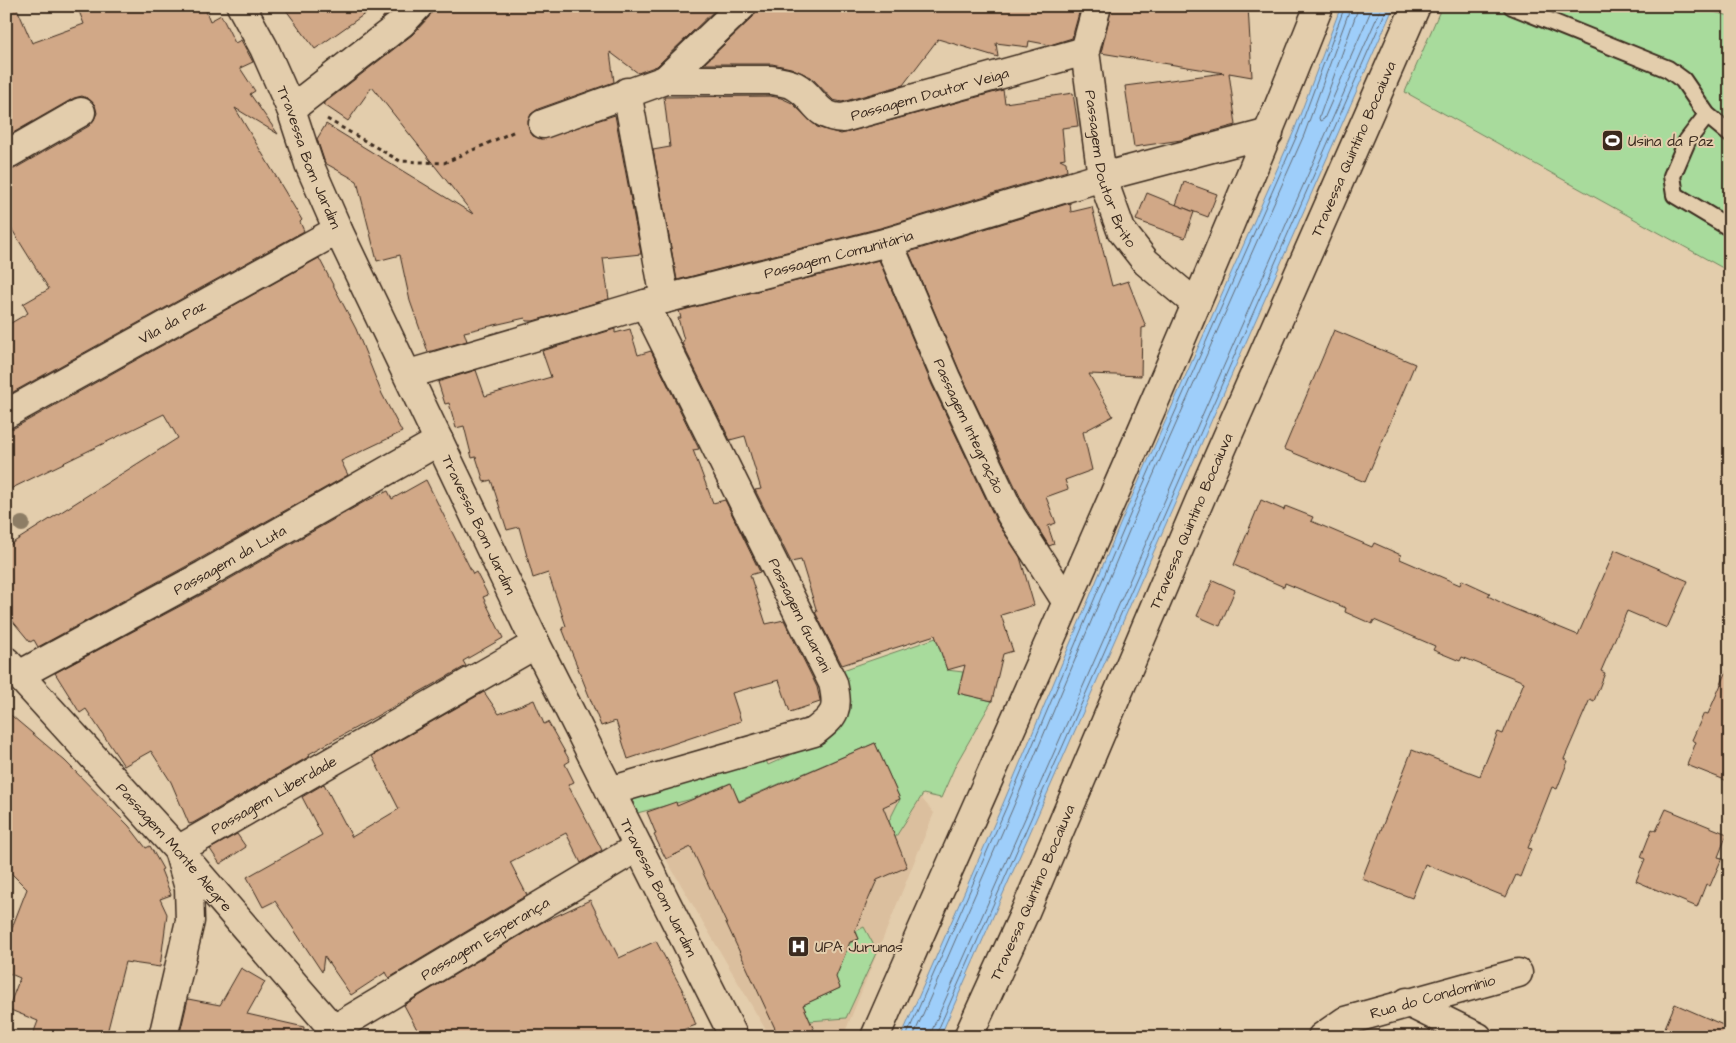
<svg xmlns="http://www.w3.org/2000/svg" width="1736" height="1043" viewBox="0 0 1736 1043" font-family="'Architects Daughter',sans-serif">
<rect width="100%" height="100%" fill="#e3cdac"/>
<filter id="ink" filterUnits="userSpaceOnUse"><feTurbulence type="fractalNoise" baseFrequency=".02" numOctaves="2"/><feDisplacementMap in="SourceGraphic" scale="10" xChannelSelector="R" yChannelSelector="G"/><feConvolveMatrix kernelMatrix="1 2 1 2 8 2 1 2 1" color-interpolation-filters="sRGB"/></filter>
<g filter="url(#ink)">
<polygon fill="#dbbf9e" points="875,743 934,813 843,1037 770,1037 666,859 647,812 731,783 744,804"/>
<g fill="#a8db9c" stroke="#72825d">
<polygon points="1442,6 1689,6 1730,16 1730,272 1405,92"/>
<polygon points="936,638 947,670 963,672 958,693 992,701 956,764 941,798 923,794 895,838 889,821 900,799 875,743 739,801 730,783 692,799 637,813 632,798 762,751 768,765 833,736 847,713 837,672"/>
<polygon points="864,927 877,951 846,1018 810,1021 803,1005 840,988 825,954 859,939 856,931"/>
</g>
<polygon fill="#9ecefa" stroke="#768ca2" points="1341,6 1394,6 940,1037 901,1037 1002,806 1127,508 1294,131"/>
<g fill="none" stroke-linecap="round" stroke-linejoin="round">
<g stroke="#636c76" stroke-width="1">
<polyline points="1359,6 1319,118 1320,121 1324,119 1373,6"/>
<polyline points="906,1037 1006,808 1132,510 1298,133 1345,6"/>
<polyline points="913,1037 1012,810 1137,512 1304,135 1351,6"/>
<polyline points="929,1037 1382,6"/>
<polyline points="935,1037 1388,6"/>
</g>
</g>
<g fill="#d1a887" stroke="#3b2a1e">
<polygon points="6,6 16,6 32,43 84,24 77,6 204,6 210,21 221,15 235,43 241,40 253,62 240,68 255,91 250,94 278,134 235,108 302,220 300,222 304,231 6,396 6,326 28,313 23,304 49,289 6,220 6,171 14,169 89,126 94,120 97,113 95,105 89,99 82,96 74,98 6,137"/>
<polygon points="283,6 376,6 315,49"/>
<polygon points="390,6 396,6 381,20"/>
<polygon points="433,6 719,6 657,66 638,73 610,52 614,82 538,109 531,114 528,121 529,130 533,136 541,139 615,115 641,254 603,258 609,299 533,321 526,321 525,318 464,332 467,341 428,352 410,301 400,255 377,261 357,181 325,163 317,139 326,124 473,214 372,87 348,121 323,104 412,35 429,17"/>
<polygon points="757,6 1081,6 1072,38 1050,45 1029,41 1028,47 996,43 998,57 938,39 903,85 842,102 833,100 811,77 791,68 772,64 704,64 753,17"/>
<polygon points="1112,6 1248,6 1252,77 1229,73 1236,125 1181,140 1134,147 1125,86 1224,73 1101,53"/>
<polygon points="1003,90 1005,103 1073,93 1078,126 1062,128 1065,158 1060,159 1066,162 1067,171 884,227 677,280 653,150 670,147 664,97 770,96 781,98 792,103 817,127 841,134"/>
<polygon points="1184,182 1217,194 1208,217 1176,205"/>
<polygon points="1147,193 1194,212 1185,238 1136,220"/>
<polygon points="1070,203 1071,212 1092,207 1112,286 1128,281 1146,327 1142,328 1141,376 1089,374 1113,416 1083,432 1092,470 1065,480 1068,489 1046,497 1056,523 1048,526 1054,544 1049,546 1025,507 960,372 909,252"/>
<polygon points="319,258 356,329 382,394 402,432 341,461 348,475 196,561 38,647 34,640 30,642 6,613 6,547 178,438 164,414 6,491 6,430 14,428"/>
<polygon points="879,260 932,385 997,522 1020,557 1034,605 1001,615 1013,651 1003,654 992,701 958,693 965,665 947,670 935,635 842,665 815,612 817,612 801,560 791,562 755,490 761,489 745,436 730,440 682,343 684,340 678,318 681,318 679,311"/>
<polygon points="615,329 615,333 630,329 638,355 651,351 699,449 693,450 713,503 725,500 760,572 750,575 766,624 784,620 817,687 820,700 820,702 790,712 779,680 732,693 741,721 628,759 616,721 601,726 562,628 566,626 548,573 533,578 519,527 507,530 491,480 484,482 476,457 472,458 464,426 456,428 449,403 445,404 438,382 476,370 485,396 551,377 542,351"/>
<polygon points="1334,330 1415,364 1365,482 1284,449"/>
<polygon points="426,480 473,574 476,572 488,595 483,597 503,638 463,661 466,666 309,754 310,756 193,823 189,824 171,782 151,751 124,766 86,709 80,713 55,673 212,589 364,502 388,491 392,499"/>
<polygon points="1261,500 1284,510 1285,506 1313,517 1311,521 1372,547 1374,543 1401,555 1400,559 1460,585 1462,580 1490,593 1488,596 1510,607 1578,635 1615,550 1688,581 1667,628 1627,611 1601,671 1605,673 1594,701 1590,699 1564,759 1568,761 1557,789 1552,787 1528,848 1531,849 1520,877 1516,875 1506,897 1425,864 1412,898 1362,879 1412,750 1480,776 1498,732 1503,734 1524,682 1462,657 1460,661 1433,650 1435,646 1374,620 1372,624 1345,612 1346,608 1324,599 1285,583 1284,587 1234,565"/>
<polygon points="1213,580 1235,590 1220,626 1197,616"/>
<polygon points="1730,664 1730,782 1687,765 1696,742 1692,740 1704,713 1708,714"/>
<polygon points="484,692 499,714 534,700 544,724 548,722 570,761 565,764 574,782 568,785 602,850 581,863 566,833 510,862 527,895 389,978 386,972 351,995 324,956 322,972 275,901 263,907 247,877 322,835 302,797 324,784 352,837 399,809 372,756"/>
<polygon points="6,711 65,761 129,826 146,848 150,846 163,869 161,870 171,895 160,899 167,914 160,967 125,962 106,1037 32,1037 38,1021 8,1009 20,978 6,972 6,943 27,889 6,868"/>
<polygon points="875,743 900,799 883,807 907,867 877,880 855,930 859,939 850,942 836,977 840,988 803,1005 817,1037 779,1037 691,847 666,859 654,835 656,834 647,812 676,802 677,806 731,783 739,802"/>
<polygon points="1666,809 1727,834 1718,857 1722,858 1710,886 1706,884 1697,907 1636,881 1645,859 1641,857 1652,829 1656,831"/>
<polygon points="237,834 246,847 220,864 210,849"/>
<polygon points="590,900 619,958 656,941 683,991 696,1025 663,1037 421,1037 404,1005 541,923"/>
<polygon points="241,968 265,982 247,1014 304,1027 303,1037 179,1037 188,999 220,1005"/>
<polygon points="1675,1004 1730,1028 1730,1037 1661,1037"/>
</g>
<g fill="none" stroke-linecap="round" stroke-linejoin="round">
<defs>
<g id="lane">
<polyline points="1512,6 1668,69 1683,80 1707,115 1730,134"/>
<polyline points="1707,115 1687,141 1672,176 1675,195 1730,228"/>
</g>
<g id="street">
<path id="s1" d="M241,6L264,48L291,109L309,164L338,230L536,644L734,1037"/>
<path id="s2" d="M1097,6L1085,51L1102,177L1121,230L1146,262L1196,304"/>
<polyline points="665,80 742,6"/>
<polyline points="627,92 665,299"/>
<polyline points="291,109 402,23 418,6"/>
<path id="s3" d="M543,124L665,80H772C780,82 788,82 795,86C816,97 814,117 843,118L1085,51"/>
<polyline points="6,155 81,112"/>
<path id="s4" d="M888,242L946,378L1011,515L1066,601"/>
<path id="s5" d="M409,374L645,304L888,242L1102,177L1269,133"/>
<path id="s6" d="M6,414L338,230"/>
<path id="s7" d="M6,661L178,850L340,1037"/>
<path id="s8" d="M19,675L204,575L439,441"/>
<path d="M610,791L814,732C836,715 839,710 833,683L645,304"/>
<polyline points="1407,1002 1478,1037"/>
<path id="s9" d="M334,1029L638,847"/>
<path id="s10" d="M163,1037L190,921L189,888L178,850L536,644"/>
<path d="M875,1037C1025,694 1181,354 1319,6"/>
<path id="s11" d="M968,1037L1025,912L1210,476L1416,6"/>
<path id="s12" d="M1322,1037L1345,1021L1518,973"/>
</g>
</defs>
<use href="#lane" stroke="#3b2a1e" stroke-width="20"/>
<use href="#street" stroke="#3b2a1e" stroke-width="31"/>
<polyline stroke="#3b2a1e" stroke-width="3" stroke-dasharray="4 4" stroke-linecap="butt" points="327,119 400,161 444,163 515,131"/>
<use href="#lane" stroke="#e3cdac" stroke-width="16"/>
<use href="#street" stroke="#e3cdac" stroke-width="28"/>
</g>
<circle fill="#8d7d65" cx="22" cy="524" r="8"/>
</g>
<defs>
<symbol id="stadium-square" viewBox="-11 -11 22 22"><rect x="-9" y="-9" width="18" height="18" rx="4" fill="#3b2a1e" stroke="#e3cdac"/><path d="M0-5a6.5 5 0 1 0 0 10a6.5 5 0 1 0 0-10ZM-3.5-1.8h7v3.6h-7Z" fill="#fff"/></symbol>
<symbol id="hospital-square" viewBox="-11 -11 22 22"><rect x="-9" y="-9" width="18" height="18" rx="4" fill="#3b2a1e" stroke="#e3cdac"/><path d="M-5-5h3v3.5h4V-5h3V5h-3V1.5h-4V5h-3Z" fill="#fff"/></symbol>
</defs>
<g fill-rule="evenodd">
<use href="#stadium-square" x="1600" y="128" width="25" height="25"/>
<use href="#hospital-square" x="786" y="934" width="25" height="25"/>
</g>
<g text-anchor="middle" stroke-width="4" stroke-linejoin="round" paint-order="stroke">
<g font-size="15" fill="#3b2a1e" stroke="#e3cdac">
<text dy="5" stroke="none"><textPath href="#s3" startOffset="410">Passagem Doutor Veiga</textPath></text>
<text dy="5" stroke="none"><textPath href="#s11" startOffset="968">Travessa Quintino Bocaiuva</textPath></text>
<text dy="5" stroke="none"><textPath href="#s1" startOffset="166">Travessa Bom Jardim</textPath></text>
<text dy="5" stroke="none"><textPath href="#s2" startOffset="168">Passagem Doutor Brito</textPath></text>
<text dy="5" stroke="none"><textPath href="#s5" startOffset="446">Passagem Comunitária</textPath></text>
<text dy="5" stroke="none"><textPath href="#s6" startOffset="190">Vila da Paz</textPath></text>
<text dy="5" stroke="none"><textPath href="#s4" startOffset="201">Passagem Integração</textPath></text>
<text dy="5" stroke="none"><textPath href="#s11" startOffset="562">Travessa Quintino Bocaiuva</textPath></text>
<text dy="5" stroke="none"><textPath href="#s1" startOffset="571">Travessa Bom Jardim</textPath></text>
<text dy="5" stroke="none"><textPath href="#s8" startOffset="240">Passagem da Luta</textPath></text>
<text transform="translate(800 615) rotate(64)" y="5">Passagem Guarani</text>
<text dy="5" stroke="none"><textPath href="#s10" startOffset="302">Passagem Liberdade</textPath></text>
<text dy="5" stroke="none"><textPath href="#s7" startOffset="251">Passagem Monte Alegre</textPath></text>
<text dy="5" stroke="none"><textPath href="#s1" startOffset="976">Travessa Bom Jardim</textPath></text>
<text dy="5" stroke="none"><textPath href="#s11" startOffset="158">Travessa Quintino Bocaiuva</textPath></text>
<text dy="5" stroke="none"><textPath href="#s9" startOffset="176">Passagem Esperança</textPath></text>
<text dy="5" stroke="none"><textPath href="#s12" startOffset="119">Rua do Condomínio</textPath></text>
</g>
<g font-size="15" fill="#3b2a1e" stroke="#e3cdac" text-anchor="start">
<text x="1628" y="146">Usina da Paz</text>
<text x="815" y="952">UPA Jurunas</text>
</g>
</g>
<rect width="1736" height="1043" fill="none" stroke="#e3cdac" stroke-width="25"/>
<rect x="12" y="12" width="1711" height="1018" fill="none" stroke="#3b2a1e" stroke-width="2" filter="url(#ink)"/>
</svg>
